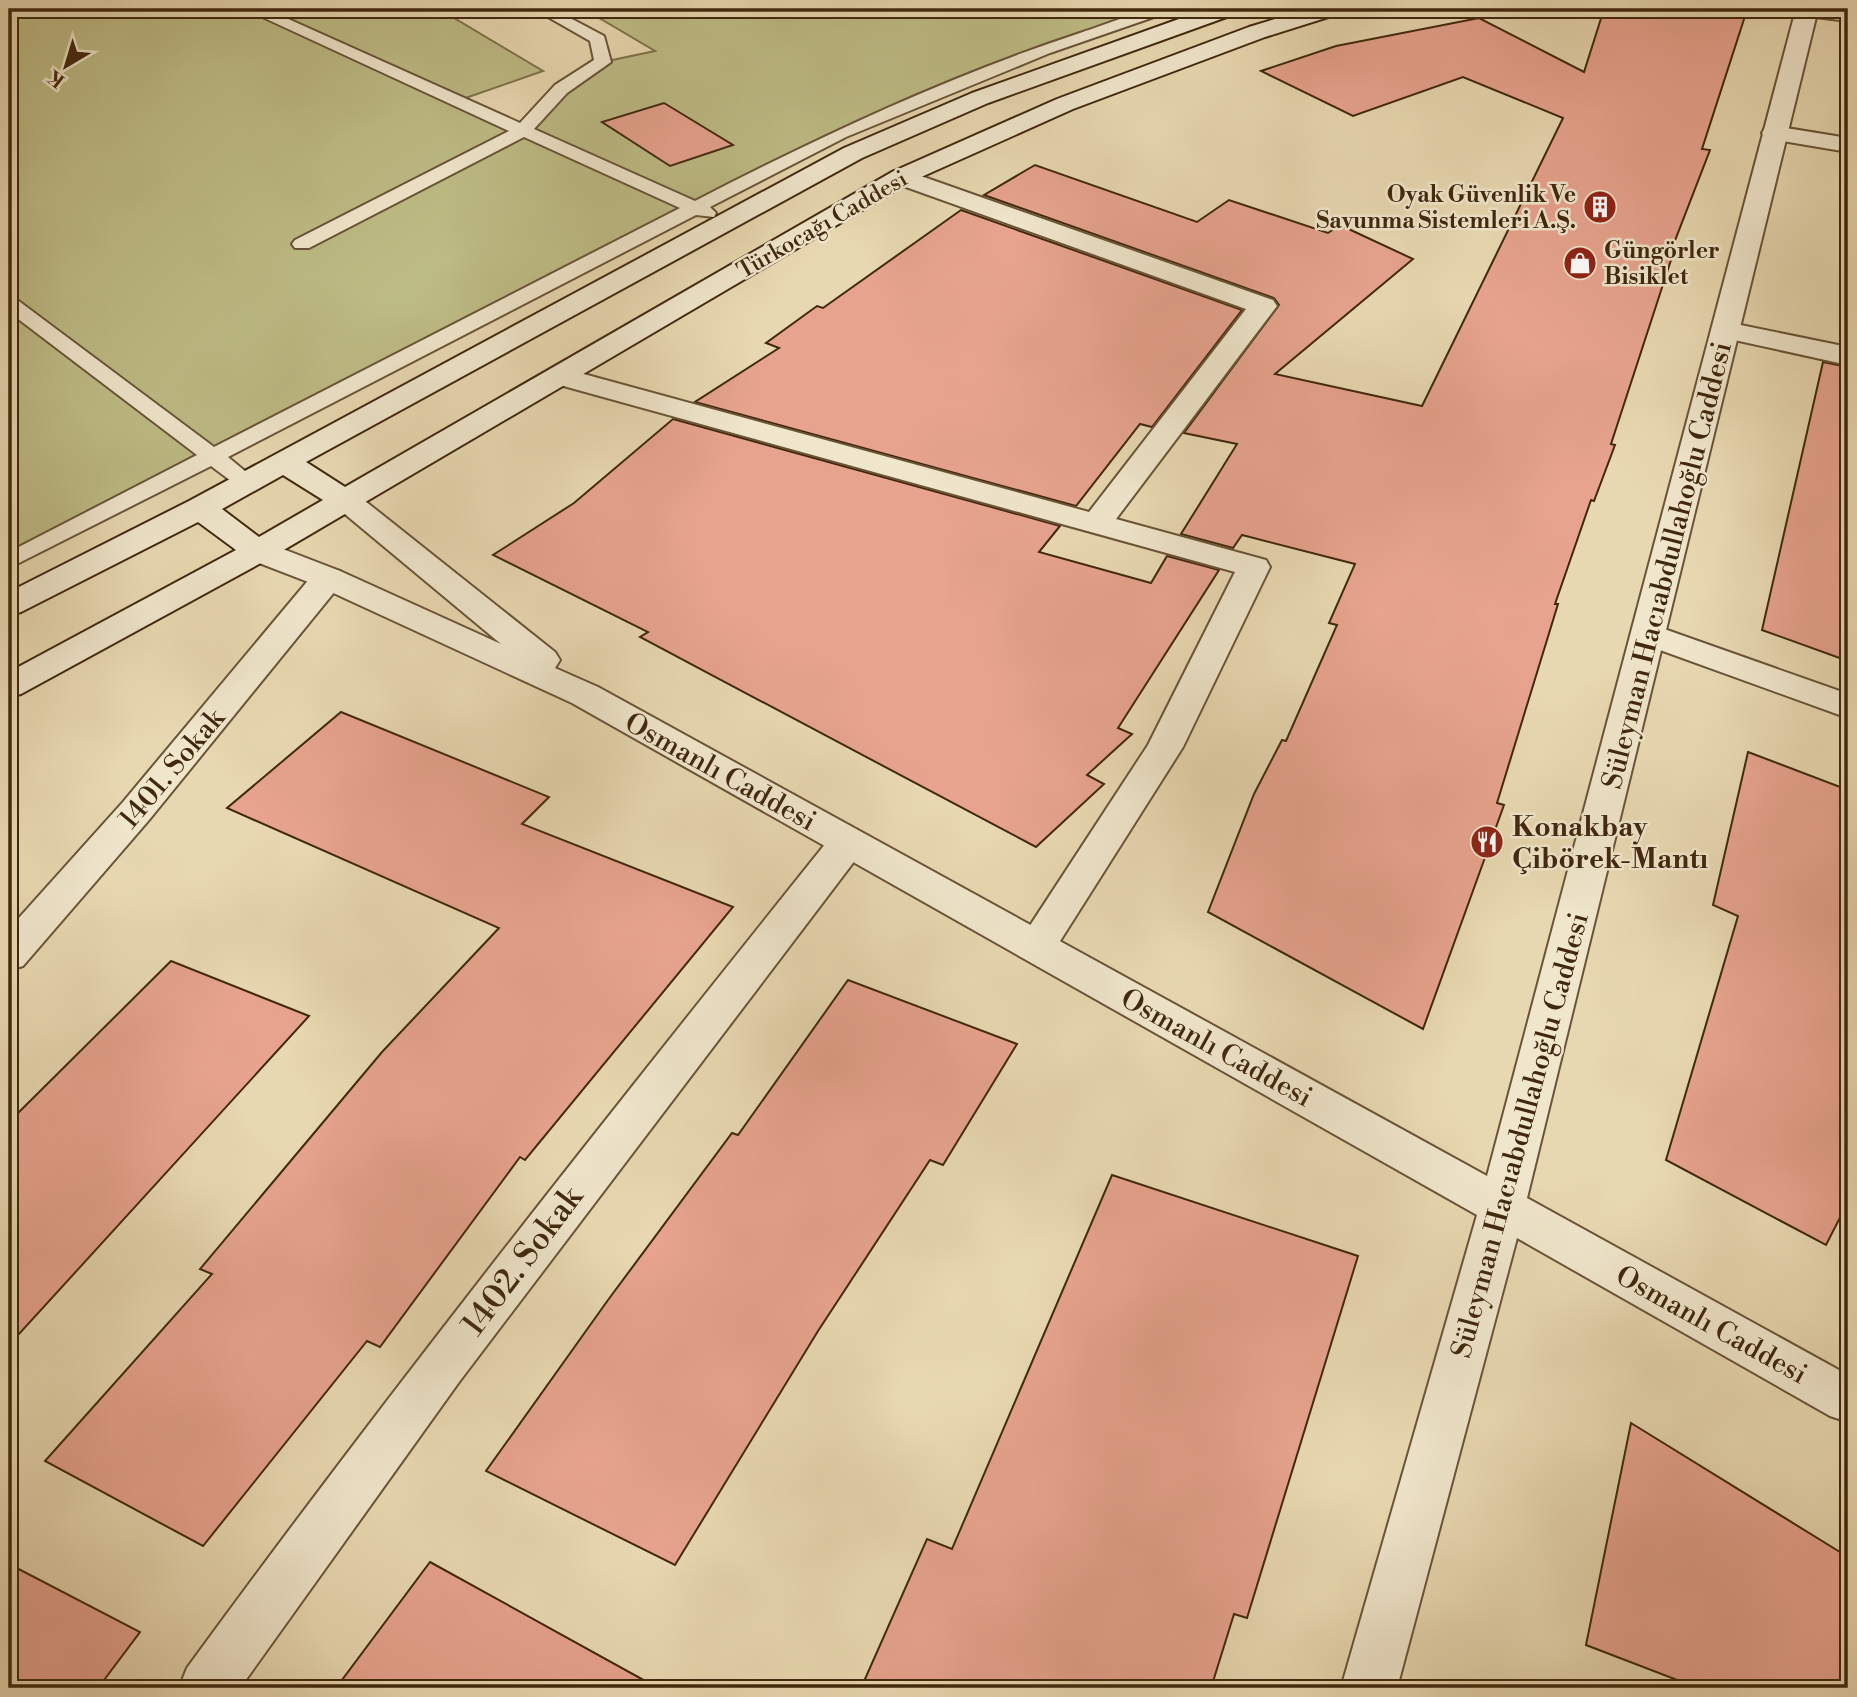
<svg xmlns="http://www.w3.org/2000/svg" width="1857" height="1697" viewBox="0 0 1857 1697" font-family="'Libre Bodoni',serif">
<rect width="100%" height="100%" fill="#e8d8b1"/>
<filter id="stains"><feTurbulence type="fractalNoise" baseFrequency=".00286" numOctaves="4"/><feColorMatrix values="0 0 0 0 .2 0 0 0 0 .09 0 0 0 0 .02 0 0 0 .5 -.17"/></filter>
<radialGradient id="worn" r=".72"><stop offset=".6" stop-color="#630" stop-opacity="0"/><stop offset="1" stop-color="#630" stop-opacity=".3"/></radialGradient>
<polygon fill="#bebc86" stroke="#7f724a" stroke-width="2" points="9,9 439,9 543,71 457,101 522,131 603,62 655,51 584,9 1169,9 1044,50 840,133 212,456 9,556"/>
<g fill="#e7a38e" stroke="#40280e" stroke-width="2">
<polygon points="1604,9 1717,9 1746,13 1702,149 1710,150 1669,256 1672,257 1611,444 1615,445 1594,501 1591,500 1555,604 1558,604 1497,803 1504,805 1423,1029 1208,912 1254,794 1282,740 1286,741 1337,625 1329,623 1355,564 1242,535 1233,548 1181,534 1237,444 1184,433 1279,305 1274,298 984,195 1035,165 1197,222 1229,200 1328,233 1340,225 1413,259 1275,374 1422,406 1563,118 1463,77 1353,116 1261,71 1336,46 1479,18 1584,72"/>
<polygon points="664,103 733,145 670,166 602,122"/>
<polygon points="961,210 1242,310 1152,427 1140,424 1076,506 695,402 779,348 766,343 817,306 823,308"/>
<polygon points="1823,362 1848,367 1848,661 1762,630"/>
<polygon points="673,419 1060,526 1039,552 1151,583 1167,556 1219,570 1118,728 1132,734 1087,775 1104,784 1036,847 640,637 648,632 493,555 574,503"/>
<polygon points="341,712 549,797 522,824 733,907 525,1160 520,1157 380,1347 367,1341 203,1546 45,1461 212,1274 200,1269 382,1052 499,928 227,808"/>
<polygon points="1748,752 1848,790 1848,1202 1826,1245 1666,1160 1738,916 1713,905"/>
<polygon points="171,961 309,1016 9,1345 9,1122"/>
<polygon points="848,980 1017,1044 943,1165 930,1160 818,1331 675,1565 486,1471 608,1300 732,1133 738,1135"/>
<polygon points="1112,1175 1358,1256 1247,1618 1234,1614 1211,1688 861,1688 927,1539 952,1549"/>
<polygon points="1631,1423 1848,1557 1848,1688 1698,1688 1586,1645"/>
<polygon points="430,1562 658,1688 336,1688"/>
<polygon points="9,1564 140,1632 98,1688 9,1688"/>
</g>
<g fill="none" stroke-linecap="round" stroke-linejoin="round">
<defs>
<path id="service" d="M245,9H266L520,123L555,85L594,60L590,41L534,9H553L604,36L611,62L567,93L534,129L695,201C819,137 946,77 1080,33C1111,23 1144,7 1177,9L1050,53L846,137L710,207L716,213L714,217L696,215L228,457L258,482L255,487H239L211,466L9,568V552L197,455L9,312V297L16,299L214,447L680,208L524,137L309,248H295L292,244L295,240L509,131Z"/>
<g id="minor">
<polygon points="1796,9 1848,9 1848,21 1807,16"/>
<polygon points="1774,126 1848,138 1848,152 1765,138 1762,133 1765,128"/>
<polygon points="901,169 1273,300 1277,306 1116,519 1266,560 1270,567 1183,747 1050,957 1036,962 1022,957 1016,947 1148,745 1235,572 549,382 544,376 549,370 559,367 569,370 1089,512 1246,309 892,182 888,177 892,172"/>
<polygon points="1726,322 1848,347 1848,365 1716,336 1712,330 1716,324"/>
<polygon points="328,568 340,571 345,578 340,585 149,820 23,966 9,970 9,929 123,802 316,571"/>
<polygon points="1650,624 1848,694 1848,718 1638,642 1633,635 1638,628"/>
<path d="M848,829L862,833L867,842L862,851L459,1382L240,1688H179L187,1668C395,1383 614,1108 834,833Z"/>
</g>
<polygon id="tertiary" points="1796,9 1818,9 1527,1198 1848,1375 1848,1422 1830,1416 1517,1238 1397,1688 1341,1688 1477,1215 572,703 316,585 246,558 242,551 246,544 258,541 270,544 340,571 501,644 328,500 333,493 344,491 355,493 555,652 560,660 555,668 598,687 1487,1176"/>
<path id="secondary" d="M1207,9H1238L1235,14L988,103L862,158L306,462L345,487L892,172L1057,99L1249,27L1308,9H1341L1338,14L1265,37L1073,109L910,182L270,558L21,694L9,697V672L236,550L198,522L21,612L9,615V592L189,501L844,148L972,93ZM283,475L323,500L259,537L222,509Z"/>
</defs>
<use href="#service" stroke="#6a5437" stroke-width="4"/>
<use href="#minor" stroke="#6a5437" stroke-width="4"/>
<use href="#tertiary" stroke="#6a5437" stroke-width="4"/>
<use href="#secondary" stroke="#40280e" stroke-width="4"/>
<use href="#service" fill="#f0e6cc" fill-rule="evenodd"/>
<use href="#minor" fill="#f0e6cc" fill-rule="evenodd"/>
<use href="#tertiary" fill="#f0e6cc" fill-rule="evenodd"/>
<use href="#secondary" fill="#f0e6cc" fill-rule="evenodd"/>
</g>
<defs>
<symbol id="building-disc" viewBox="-11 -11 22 22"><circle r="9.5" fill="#8f2418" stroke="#f0e6cc"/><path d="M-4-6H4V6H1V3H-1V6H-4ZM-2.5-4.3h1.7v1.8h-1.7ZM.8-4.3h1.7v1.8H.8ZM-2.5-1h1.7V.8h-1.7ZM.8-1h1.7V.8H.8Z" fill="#fff"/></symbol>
<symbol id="shop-disc" viewBox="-11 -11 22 22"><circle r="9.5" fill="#8f2418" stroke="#f0e6cc"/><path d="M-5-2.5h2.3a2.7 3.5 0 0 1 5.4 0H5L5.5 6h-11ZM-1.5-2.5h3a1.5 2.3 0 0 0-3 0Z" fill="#fff"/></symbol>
<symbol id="restaurant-disc" viewBox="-11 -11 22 22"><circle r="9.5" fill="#8f2418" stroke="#f0e6cc"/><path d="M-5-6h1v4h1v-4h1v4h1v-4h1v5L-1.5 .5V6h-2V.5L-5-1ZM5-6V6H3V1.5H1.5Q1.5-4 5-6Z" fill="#fff"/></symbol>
</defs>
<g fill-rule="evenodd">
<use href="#building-disc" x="1581" y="188" width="38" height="38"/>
<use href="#shop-disc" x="1561" y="244" width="38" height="38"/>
<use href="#restaurant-disc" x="1468" y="823" width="38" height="38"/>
</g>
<g text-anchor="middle" stroke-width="5" stroke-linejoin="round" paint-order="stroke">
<g font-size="23" font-weight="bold" fill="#40280e" stroke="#f0e6cc" text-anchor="end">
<text x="1576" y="202">Oyak Güvenlik Ve<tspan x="1576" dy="26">Savunma Sistemleri A.Ş.</tspan></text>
<text x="1604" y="258" text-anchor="start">Güngörler<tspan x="1604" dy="26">Bisiklet</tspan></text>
</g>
<g font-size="23" fill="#40280e" stroke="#f0e6cc">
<text transform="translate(822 224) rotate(-30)" y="8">Türkocağı Caddesi</text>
</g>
<g font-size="28" fill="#40280e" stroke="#f0e6cc">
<text transform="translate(1666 565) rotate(-76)" y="10">Süleyman Hacıabdullahoğlu Caddesi</text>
<text transform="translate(171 768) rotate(-50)" y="10">1401. Sokak</text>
<text transform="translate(721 771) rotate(29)" y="10">Osmanlı Caddesi</text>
<text transform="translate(1217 1047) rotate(29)" y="10">Osmanlı Caddesi</text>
<text transform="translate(1519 1135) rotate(-75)" y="10">Süleyman Hacıabdullahoğlu Caddesi</text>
<text transform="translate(1712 1324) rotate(29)" y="10">Osmanlı Caddesi</text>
</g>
<g font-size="28" font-weight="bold" fill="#40280e" stroke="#f0e6cc" text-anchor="start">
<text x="1512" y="836">Konakbay<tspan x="1512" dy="32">Çibörek-Mantı</tspan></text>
</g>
<g font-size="33" fill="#40280e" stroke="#f0e6cc">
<text transform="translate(521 1260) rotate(-53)" y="12">1402. Sokak</text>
</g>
</g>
<rect width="1857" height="1697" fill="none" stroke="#e8d8b1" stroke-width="35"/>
<rect x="10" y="10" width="1836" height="1676" fill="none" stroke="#40280e" stroke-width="3.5"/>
<rect x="18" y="18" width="1822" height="1662" fill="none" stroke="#40280e" stroke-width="2"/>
<g transform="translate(66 66) rotate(218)" stroke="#f0e6cc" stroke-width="5" paint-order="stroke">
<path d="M0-5L12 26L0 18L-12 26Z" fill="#40280e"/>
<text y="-10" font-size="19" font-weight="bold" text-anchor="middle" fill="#40280e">K</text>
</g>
<rect width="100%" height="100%" filter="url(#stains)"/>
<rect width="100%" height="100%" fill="url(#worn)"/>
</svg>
